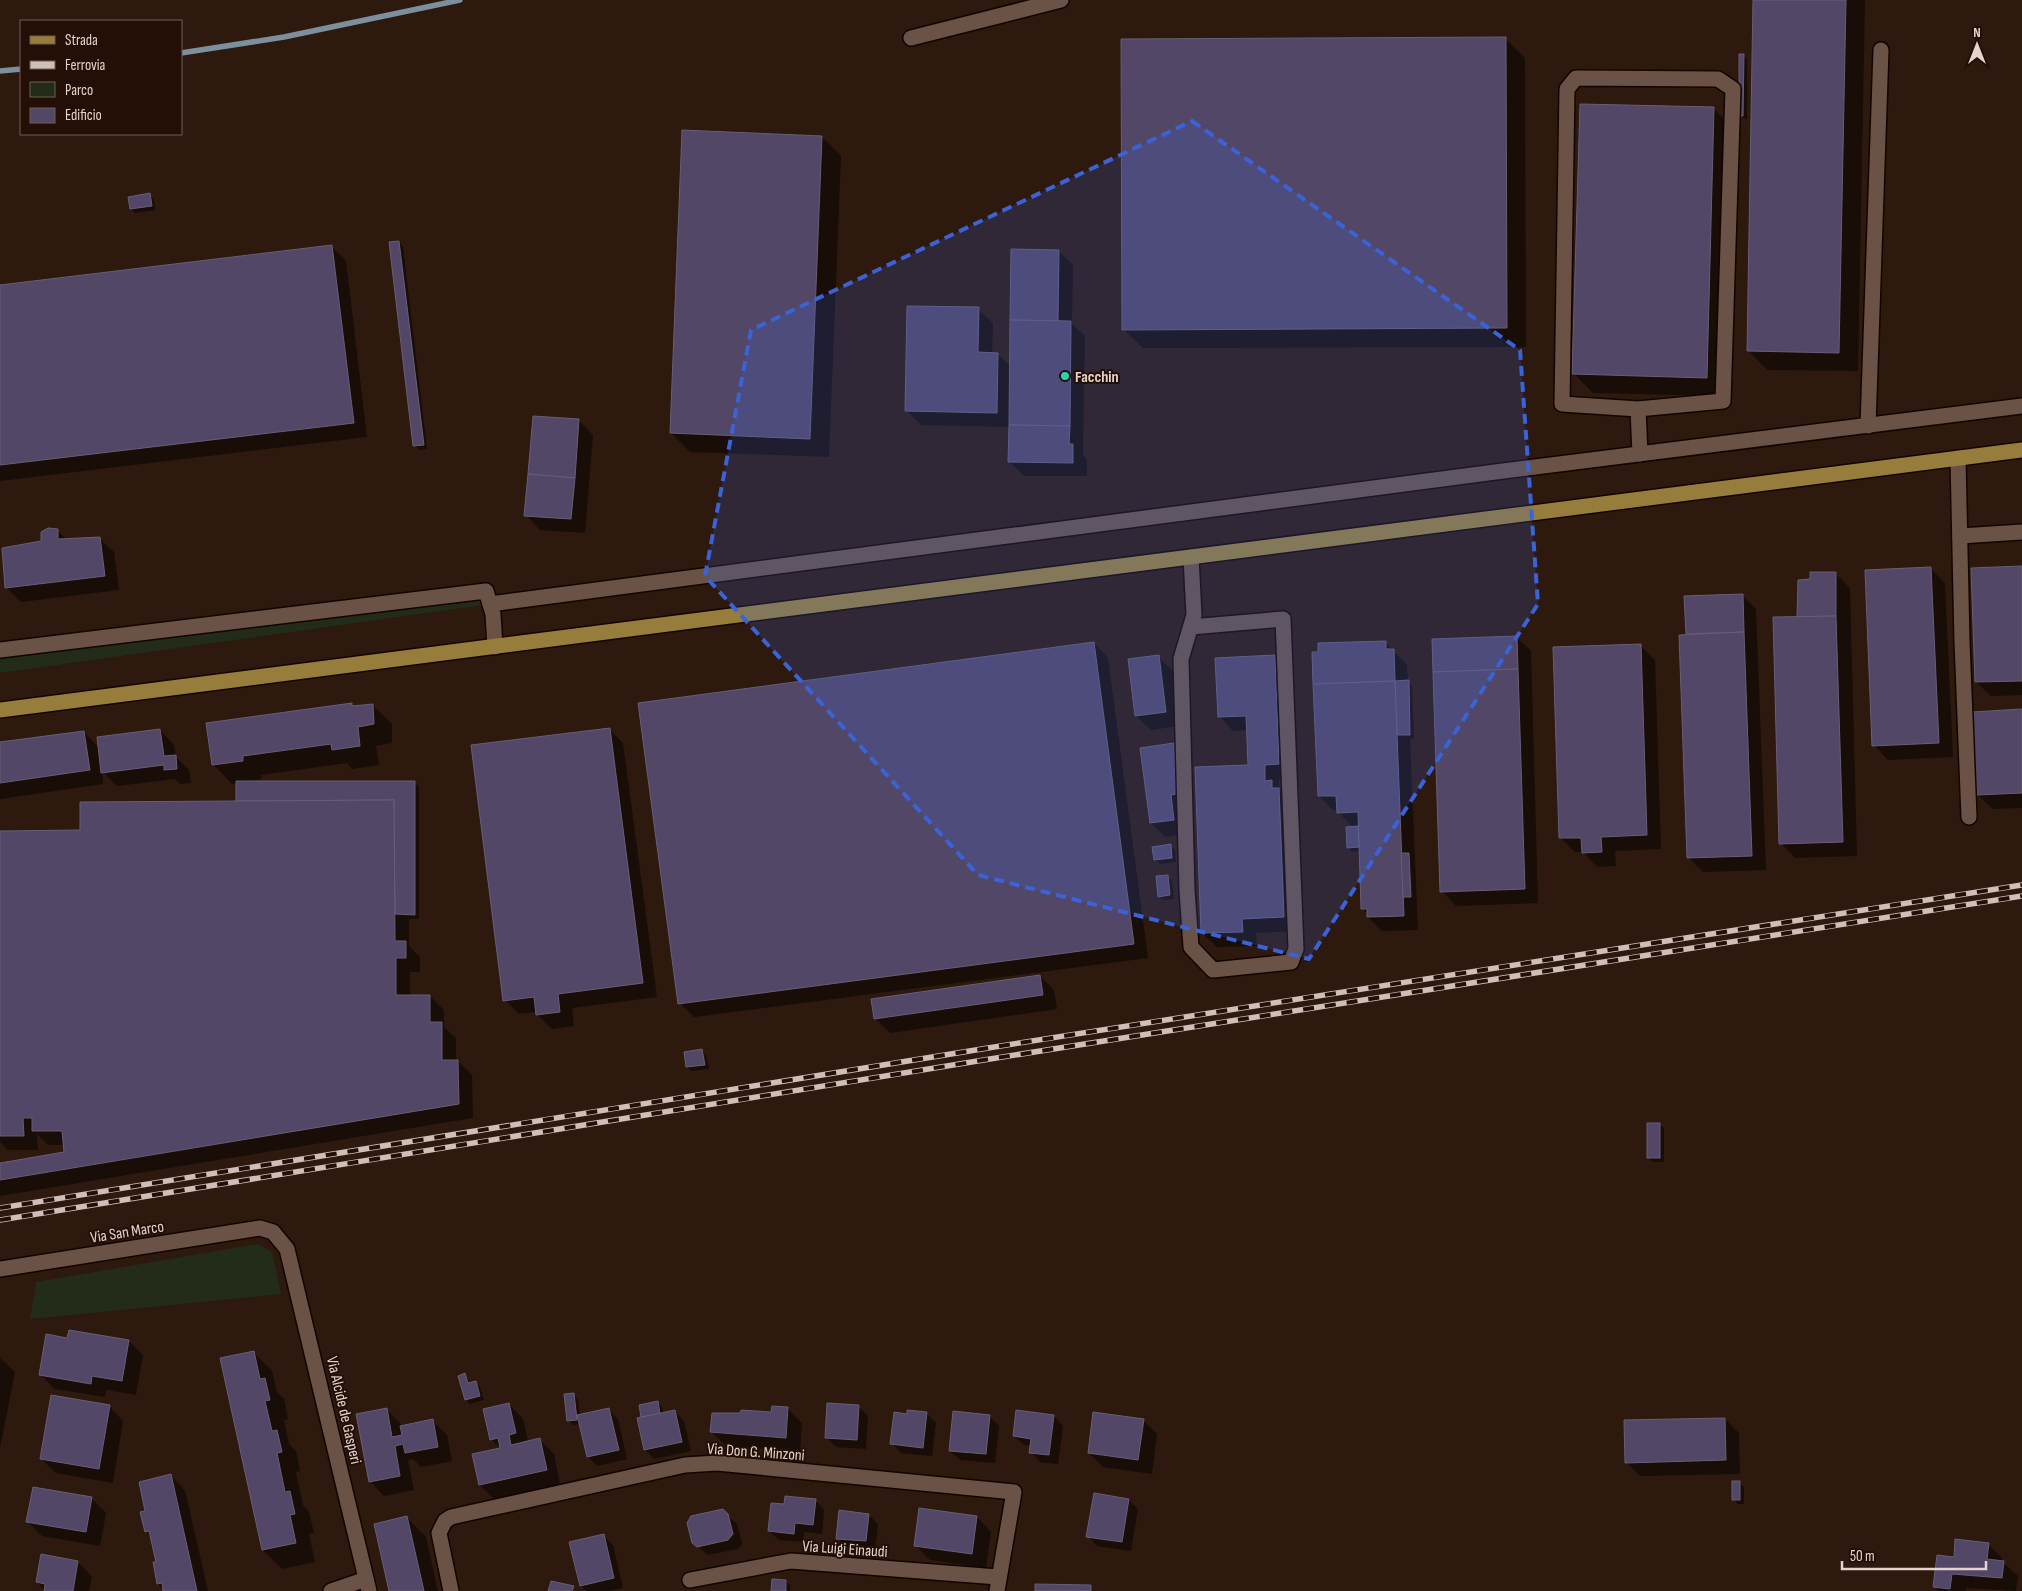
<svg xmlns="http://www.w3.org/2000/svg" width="2022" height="1591" viewBox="0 0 2022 1591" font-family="'Sofia Sans Condensed',sans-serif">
<rect width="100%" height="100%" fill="#2d190e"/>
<g fill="#232c18">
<polygon points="486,591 490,604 0,673 0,650"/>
<polygon points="258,1244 272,1252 281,1294 30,1319 36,1282"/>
</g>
<g fill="#0007">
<polygon points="1755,0 1865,0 1858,371 1767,370 1748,350"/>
<polygon points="1506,39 1525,58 1526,347 1143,348 1123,329"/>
<polygon points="1743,55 1747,59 1747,120 1740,115"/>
<polygon points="1713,108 1732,128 1725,396 1593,393 1574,374"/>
<polygon points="822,137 841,156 829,457 690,452 671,433"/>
<polygon points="149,195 154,199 155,210 135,213 131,208"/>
<polygon points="399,242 403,247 427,449 419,450 415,445"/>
<polygon points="331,246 346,261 367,437 0,481 0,287"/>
<polygon points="1059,251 1073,265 1072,324 1085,336 1083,455 1087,460 1087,476 1024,476 1009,461 1010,427 921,425 907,411 978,309 993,323 992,354 998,354 1011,367"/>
<polygon points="579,421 593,435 585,533 540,530 526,515"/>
<polygon points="57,530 67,540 99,538 114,552 119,590 21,602 6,587 43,542"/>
<polygon points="2022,567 2022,695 1991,696 1976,682"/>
<polygon points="1931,569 1945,583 1953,757 1888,760 1874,745"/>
<polygon points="1836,574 1850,588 1857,856 1795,858 1781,843 1798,618 1812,581"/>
<polygon points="1742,595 1756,609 1766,870 1703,872 1688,857 1686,597"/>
<polygon points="1516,637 1531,651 1538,903 1456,906 1442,891"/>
<polygon points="1385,642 1407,665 1408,682 1412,686 1414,739 1410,739 1418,930 1382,931 1368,917 1368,914 1362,909 1360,851 1352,852 1348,847 1354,828 1338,812 1338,810 1333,810 1319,796"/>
<polygon points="1094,643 1108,658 1148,958 694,1017 680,1003"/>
<polygon points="1641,646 1655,660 1661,849 1615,851 1616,866 1597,867 1583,852 1575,852 1561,838"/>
<polygon points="1274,656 1288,671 1293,778 1279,779 1279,789 1293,803 1298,931 1256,933 1257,946 1217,947 1202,933 1249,766 1248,730 1233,731 1219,716"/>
<polygon points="1158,657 1173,671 1179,726 1151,730 1136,716"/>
<polygon points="351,704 354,707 372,705 392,724 392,743 376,746 379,765 352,769 347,763 261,775 262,779 252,781 252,782 414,782 419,786 419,919 409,919 409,946 420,957 420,972 410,972 410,996 430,996 444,1010 444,1027 456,1038 456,1061 458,1061 472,1075 473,1118 0,1196 0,1164 66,1153 65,1145 48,1145 37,1134 38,1150 8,1150 0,1142 0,832 82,832 239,802 237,800 237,783 232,784 213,764"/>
<polygon points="2022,711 2022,808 1993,809 1978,795"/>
<polygon points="609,729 623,743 657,997 572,1008 574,1026 552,1029 538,1015 537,1012 519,1014 505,1000"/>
<polygon points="160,730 174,745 176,757 189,770 191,783 180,784 175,779 117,786 102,771 103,784 0,799 0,744 84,732 99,748"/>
<polygon points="1174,745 1188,759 1188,834 1165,837 1151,823"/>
<polygon points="1170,845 1175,850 1176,862 1160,864 1156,860"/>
<polygon points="1167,876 1172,881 1174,899 1163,900 1159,896"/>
<polygon points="1040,976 1054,990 1057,1009 890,1033 876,1019"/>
<polygon points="702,1051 706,1055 709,1069 692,1071 687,1067 685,1053"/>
<polygon points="1659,1124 1664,1128 1664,1162 1653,1162 1648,1158"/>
<polygon points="68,1339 129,1341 143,1355 136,1395 106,1390 105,1397 55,1389 41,1375"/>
<polygon points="253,1352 272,1371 277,1392 284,1399 288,1419 284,1420 289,1444 296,1451 300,1471 296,1472 303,1505 309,1512 314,1533 309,1534 315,1562 282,1569 263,1550"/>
<polygon points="0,1358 15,1372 0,1448"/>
<polygon points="465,1375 471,1384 476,1382 480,1387 484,1400 470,1404 466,1400"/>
<polygon points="574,1395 578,1399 580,1416 608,1409 618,1419 627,1459 597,1466 588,1457 580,1424 573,1425 569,1421"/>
<polygon points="657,1403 662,1407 663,1414 675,1412 684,1421 691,1451 654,1459 645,1449 644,1418 640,1406"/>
<polygon points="509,1404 523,1419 528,1442 539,1439 554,1454 560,1484 494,1499 480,1485 501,1449 491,1439"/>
<polygon points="109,1406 123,1421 113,1483 56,1473 41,1459"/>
<polygon points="859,1407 868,1416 866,1449 836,1447 826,1437"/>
<polygon points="787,1408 802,1423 800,1452 726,1446 712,1432"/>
<polygon points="386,1409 401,1424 401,1427 433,1421 447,1435 452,1461 421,1467 413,1459 408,1460 414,1490 384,1496 370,1481"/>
<polygon points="927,1414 936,1423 932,1456 901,1453 892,1443"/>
<polygon points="989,1416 999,1426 995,1463 960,1460 950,1451"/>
<polygon points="1054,1416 1063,1426 1058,1464 1040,1462 1031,1452 1031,1446 1024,1445 1014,1436"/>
<polygon points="1725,1419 1739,1433 1740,1474 1640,1476 1626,1462"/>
<polygon points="1143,1420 1157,1434 1152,1474 1103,1467 1089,1453"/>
<polygon points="171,1476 185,1490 208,1591 165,1591 158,1584 157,1563 152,1538 146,1532 141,1513 146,1512"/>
<polygon points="1739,1483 1744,1487 1744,1504 1738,1504 1734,1499"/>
<polygon points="91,1498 106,1513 100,1546 42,1536 28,1522"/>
<polygon points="815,1500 824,1510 822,1534 804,1532 803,1542 779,1540 769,1531"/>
<polygon points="1129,1500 1138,1509 1131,1551 1097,1546 1088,1536"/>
<polygon points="727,1515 737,1524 742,1544 738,1549 708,1555 693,1542"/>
<polygon points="869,1515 878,1524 875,1550 847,1547 837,1538"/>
<polygon points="977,1517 991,1532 986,1568 930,1560 915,1545"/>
<polygon points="407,1518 426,1537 438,1591 390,1591"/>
<polygon points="604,1536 613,1545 623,1588 608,1591 586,1591 581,1586"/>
<polygon points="1988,1544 2002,1558 2002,1562 2018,1576 2016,1591 1966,1588 1966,1591 1939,1591 1935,1587 1955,1558"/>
<polygon points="78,1562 92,1577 89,1591 45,1591 37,1582"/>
<polygon points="786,1581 790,1585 790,1591 773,1591"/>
</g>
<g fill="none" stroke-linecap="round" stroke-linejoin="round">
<g stroke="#7c8f9d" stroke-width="5.5">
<polyline points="181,53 284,37 460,0"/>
<polyline points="0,71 21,69"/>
</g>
</g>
<g fill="#524766" stroke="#665f76">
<polygon points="1753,0 1846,0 1839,353 1747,351"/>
<polygon points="1506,37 1507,328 1122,330 1121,39"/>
<polygon points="1739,54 1744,54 1743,116 1739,116"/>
<polygon points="1580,104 1714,107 1707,378 1572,374"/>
<polygon points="682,130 822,136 810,439 670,433"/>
<polygon points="150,193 152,206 130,209 128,197"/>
<polygon points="399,241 424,445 413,446 389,242"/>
<polygon points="332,245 354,423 0,465 0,285"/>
<polygon points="1011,249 1059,250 1058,321 1010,320"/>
<polygon points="907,306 979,307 978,352 998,353 997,413 905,411"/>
<polygon points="1010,320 1071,321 1070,426 1009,425"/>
<polygon points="533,416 579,419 575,478 528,474"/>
<polygon points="1009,425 1070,426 1069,444 1073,444 1073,463 1008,462"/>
<polygon points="528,474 575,478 571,519 524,516"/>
<polygon points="48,528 58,529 58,539 100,537 105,576 5,588 2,548 41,541 41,532"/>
<polygon points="2022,566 2022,681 1975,682 1971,568"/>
<polygon points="1931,567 1939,743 1872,746 1865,570"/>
<polygon points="1810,572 1836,572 1836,616 1797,617 1798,580 1810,579"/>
<polygon points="1743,594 1744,632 1686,634 1684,596"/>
<polygon points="1836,616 1843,842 1779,844 1773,617"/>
<polygon points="1744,632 1752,856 1687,858 1679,635"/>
<polygon points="1517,636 1518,669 1433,672 1432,639"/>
<polygon points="1386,641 1386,649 1394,649 1395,681 1313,684 1312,652 1318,652 1318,643"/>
<polygon points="1094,642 1134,944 678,1004 638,703"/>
<polygon points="1641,644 1647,835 1601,837 1602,852 1582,853 1581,838 1559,838 1553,647"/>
<polygon points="1159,655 1166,712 1135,716 1128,659"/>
<polygon points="1275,655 1279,764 1265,765 1265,781 1272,780 1272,788 1279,788 1284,917 1242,919 1243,932 1201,933 1195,767 1248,765 1246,716 1218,717 1215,658"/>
<polygon points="1518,669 1525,889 1440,892 1433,672"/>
<polygon points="1409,680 1410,735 1397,735 1395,681"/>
<polygon points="1395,681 1404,916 1367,917 1367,909 1361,909 1358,812 1337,813 1336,796 1318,796 1313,684"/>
<polygon points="352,703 352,706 373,704 374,724 358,727 360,746 332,750 331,744 243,756 243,761 212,765 206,723"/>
<polygon points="2022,709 2022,793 1977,795 1973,712"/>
<polygon points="610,728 643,983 558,994 560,1012 536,1015 534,997 503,1001 471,745"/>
<polygon points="160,729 164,756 176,755 177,769 164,770 164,765 101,773 97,737"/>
<polygon points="84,731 90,770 0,783 0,742"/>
<polygon points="1174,743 1176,794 1171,795 1174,820 1150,823 1140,748"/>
<polygon points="236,781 415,781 415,915 395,914 394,800 236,801"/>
<polygon points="394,800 395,941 406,941 406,958 396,958 396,995 430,995 430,1022 442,1022 442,1060 458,1060 459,1104 0,1180 0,1163 64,1152 62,1131 32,1131 32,1118 23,1118 24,1136 0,1136 0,831 80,830 80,802"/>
<polygon points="1358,826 1359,847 1347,848 1346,827"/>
<polygon points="1171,844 1172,858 1154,860 1152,847"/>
<polygon points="1401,853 1409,853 1411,897 1403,897"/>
<polygon points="1168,875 1170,895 1158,897 1156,876"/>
<polygon points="1040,975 1043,995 874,1019 871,999"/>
<polygon points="702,1049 705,1065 686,1067 684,1052"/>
<rect x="1647" y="1123" width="13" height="35"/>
<polygon points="69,1330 129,1340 122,1381 92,1376 91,1384 39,1375 46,1334 67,1338"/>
<polygon points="254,1351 260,1379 265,1378 270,1400 265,1401 272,1431 277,1430 282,1452 277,1453 285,1492 290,1491 295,1514 290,1515 296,1543 262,1550 220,1358"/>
<polygon points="465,1373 468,1383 476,1381 480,1396 465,1400 458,1376"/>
<polygon points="574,1393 577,1420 567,1421 564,1394"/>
<polygon points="51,1395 110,1405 99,1469 40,1459"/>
<polygon points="658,1401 660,1414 641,1417 639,1405"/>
<polygon points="509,1403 516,1433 509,1435 511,1445 540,1438 547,1470 479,1485 472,1454 500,1448 498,1438 490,1440 483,1409"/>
<polygon points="827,1403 859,1405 857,1440 825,1438"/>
<polygon points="772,1406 788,1407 786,1438 710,1432 712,1413 740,1413 741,1410 771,1412"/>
<polygon points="387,1408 392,1437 402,1435 400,1426 433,1419 438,1447 405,1453 403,1444 395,1446 400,1476 369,1482 356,1414"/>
<polygon points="609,1408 619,1450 587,1457 577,1415"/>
<polygon points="675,1410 682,1442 644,1450 637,1418"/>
<polygon points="907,1410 927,1412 923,1448 890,1444 894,1412 907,1414"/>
<polygon points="1016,1410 1054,1415 1049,1455 1029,1453 1031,1439 1013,1436"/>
<polygon points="953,1411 990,1415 986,1454 949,1451"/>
<polygon points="1093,1412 1144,1419 1138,1460 1088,1453"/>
<polygon points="1725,1418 1726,1460 1625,1463 1624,1420"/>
<polygon points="171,1474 197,1591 163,1591 162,1583 157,1584 153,1562 156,1562 149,1531 145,1532 140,1512 145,1511 139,1482"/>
<rect x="1732" y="1481" width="8" height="19"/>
<polygon points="33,1487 92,1497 86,1532 26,1522"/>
<polygon points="1094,1493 1129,1499 1122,1542 1086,1537"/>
<polygon points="785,1496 816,1499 813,1525 795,1523 794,1534 768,1531 771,1503 784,1504"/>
<polygon points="919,1508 977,1516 972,1554 914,1546"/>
<polygon points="723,1509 728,1514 733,1534 728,1540 697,1547 692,1543 687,1523 691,1516"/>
<polygon points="839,1510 869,1514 866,1541 836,1539"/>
<polygon points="407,1516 424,1591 389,1591 374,1524"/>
<polygon points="604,1534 614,1578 580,1586 569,1542"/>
<polygon points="1955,1539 1989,1543 1987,1559 2004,1561 2002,1578 1952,1574 1950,1589 1933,1587 1937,1555 1954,1557"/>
<polygon points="41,1554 78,1561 73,1591 44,1591 45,1584 36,1582"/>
<polygon points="772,1579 786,1580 786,1591 771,1591"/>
<polygon points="551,1581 574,1586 572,1591 548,1591"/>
<polygon points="1035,1584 1091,1585 1091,1591 1035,1591"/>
</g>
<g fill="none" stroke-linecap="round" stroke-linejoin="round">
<defs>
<g id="minor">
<polyline points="911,38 1061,0"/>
<polyline points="1638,409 1562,404 1567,89 1576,78 1718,79 1733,89 1723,401 1638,409 1640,454"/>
<polyline points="1868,426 1881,50"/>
<polyline points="1958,458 1962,642 1969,817"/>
<polyline points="1960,536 2022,532"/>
<polyline points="490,604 1503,471 2022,406"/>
<polyline points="1191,627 1283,619 1296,949 1291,962 1213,970 1191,947 1187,890 1181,659 1194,615 1191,557"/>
<polyline points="0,650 486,591 493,614 495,647"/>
<polyline points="0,1269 260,1228 273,1232 287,1249 369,1591"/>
<polyline points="690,1580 791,1561 998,1577"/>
<polyline points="331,1591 366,1579"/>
<polyline points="451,1591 439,1533 445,1521 451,1517 685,1465 717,1463 1014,1492 997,1591"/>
</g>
<polyline id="major" points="0,710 2022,450"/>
</defs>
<use href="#minor" stroke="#140400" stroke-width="18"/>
<use href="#major" stroke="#140400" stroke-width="18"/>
<use href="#minor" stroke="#6a5246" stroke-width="15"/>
<use href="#major" stroke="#967d3b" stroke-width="15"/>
<defs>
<g id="rail">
<polyline points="0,1208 988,1048 2022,885"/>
<polyline points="0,1220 990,1059 2022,896"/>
</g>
</defs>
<use href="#rail" stroke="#cfbfb8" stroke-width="5.5"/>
<use href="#rail" stroke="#230f06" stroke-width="4" stroke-dasharray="11" stroke-linecap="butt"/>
</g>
<path fill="#3b62d6" fill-opacity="0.2" stroke="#3b62d6" stroke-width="4" stroke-dasharray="10 6" stroke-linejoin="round" d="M1192,121L1520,350L1538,604L1309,959L978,875L705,576L751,330Z"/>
<circle fill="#26d5ae" stroke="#230f06" stroke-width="2" cx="1065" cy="376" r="5"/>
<g text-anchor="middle" stroke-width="4" stroke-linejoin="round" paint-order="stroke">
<g font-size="16" font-weight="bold" fill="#e3d4cd" stroke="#230f06" text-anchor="start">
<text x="1075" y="382">Facchin</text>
</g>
<g font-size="16" fill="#e3d4cd" stroke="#230f06">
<text transform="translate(127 1231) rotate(-9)" y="6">Via San Marco</text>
<text transform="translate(345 1410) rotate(77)" y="6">Via Alcide de Gasperi</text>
<text transform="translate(756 1451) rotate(4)" y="6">Via Don G. Minzoni</text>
<text transform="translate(845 1548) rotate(4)" y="6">Via Luigi Einaudi</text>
</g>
</g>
<rect x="20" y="20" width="162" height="115" fill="#230f06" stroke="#705e56"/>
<rect x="30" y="36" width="25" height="8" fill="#967d3b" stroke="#705e56"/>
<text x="65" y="45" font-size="15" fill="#e3d4cd">Strada</text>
<rect x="30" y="61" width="25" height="8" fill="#cfbfb8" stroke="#705e56"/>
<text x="65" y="70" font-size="15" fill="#e3d4cd">Ferrovia</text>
<rect x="30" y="82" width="25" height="15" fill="#232c18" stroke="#705e56"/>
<text x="65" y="95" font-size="15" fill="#e3d4cd">Parco</text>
<rect x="30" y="108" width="25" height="15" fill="#524766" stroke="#705e56"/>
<text x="65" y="120" font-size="15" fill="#e3d4cd">Edificio</text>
<g transform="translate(1977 45)" stroke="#230f06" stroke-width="4" paint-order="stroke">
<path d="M0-4L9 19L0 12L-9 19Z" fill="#e3d4cd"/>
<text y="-8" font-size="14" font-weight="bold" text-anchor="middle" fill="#e3d4cd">N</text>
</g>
<path d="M1842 1561v8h144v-8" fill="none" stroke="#e3d4cd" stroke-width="2.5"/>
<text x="1850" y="1561" font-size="15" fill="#e3d4cd" stroke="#230f06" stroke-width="4" paint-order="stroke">50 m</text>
</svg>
